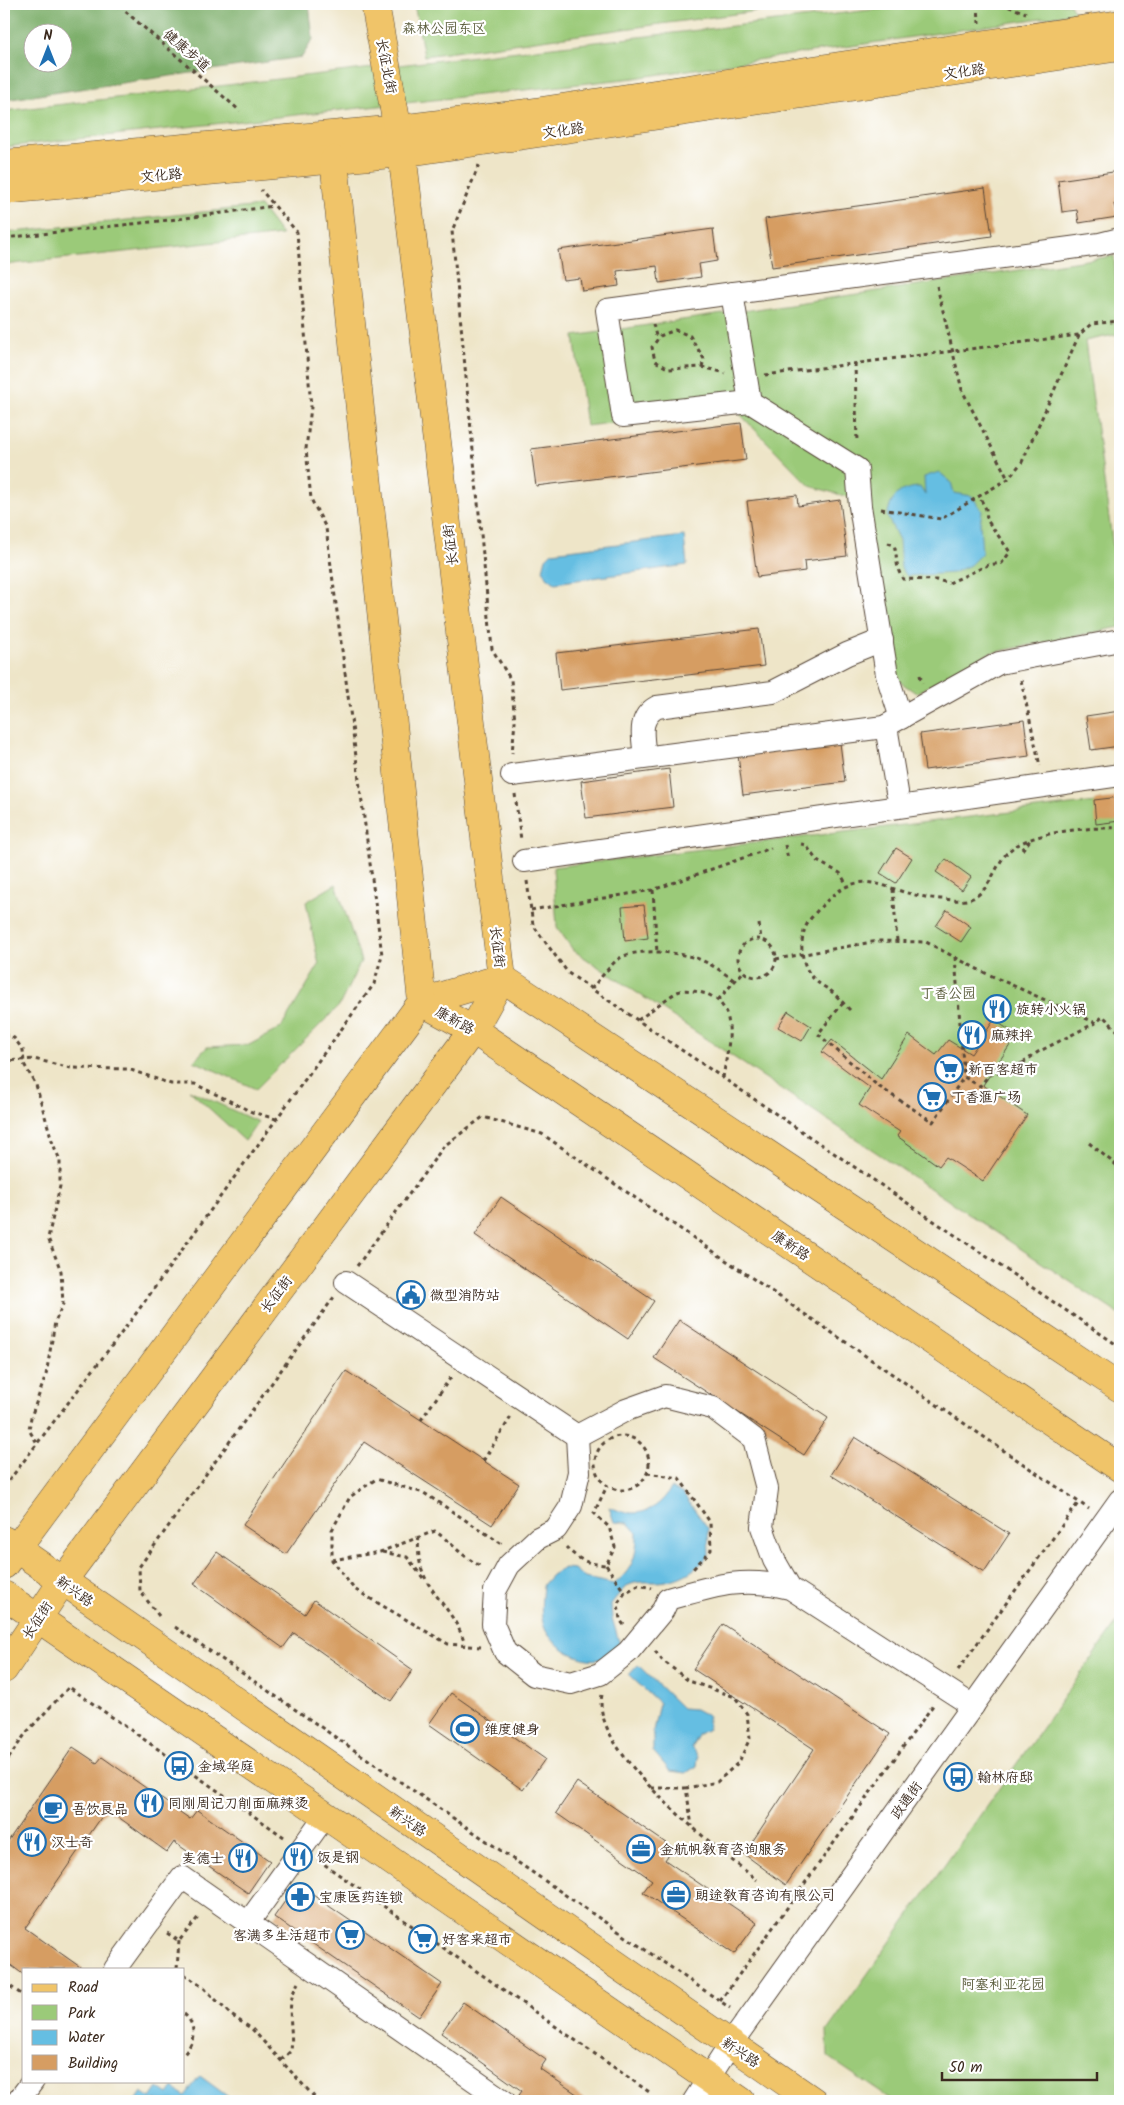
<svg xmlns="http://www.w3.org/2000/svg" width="1124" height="2105" viewBox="0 0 1124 2105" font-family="Kalam,'LXGW WenKai TC',sans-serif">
<rect width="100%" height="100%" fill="#fff"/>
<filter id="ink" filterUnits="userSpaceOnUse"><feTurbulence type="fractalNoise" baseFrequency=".02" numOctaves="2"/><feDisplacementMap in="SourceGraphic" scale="10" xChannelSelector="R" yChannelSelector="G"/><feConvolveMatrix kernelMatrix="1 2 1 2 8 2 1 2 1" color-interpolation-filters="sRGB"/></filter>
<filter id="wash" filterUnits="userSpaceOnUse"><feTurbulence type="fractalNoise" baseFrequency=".0096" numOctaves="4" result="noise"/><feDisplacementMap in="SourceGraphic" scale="20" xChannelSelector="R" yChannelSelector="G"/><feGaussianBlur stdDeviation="1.12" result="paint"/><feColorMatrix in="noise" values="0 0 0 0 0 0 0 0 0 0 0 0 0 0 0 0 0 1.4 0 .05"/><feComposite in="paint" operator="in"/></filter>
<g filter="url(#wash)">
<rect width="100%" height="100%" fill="#eee5c8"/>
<g fill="#9bca79" stroke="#6b7a4c">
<polygon points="414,4 809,4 424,56"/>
<polygon points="922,4 1070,4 1075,13 634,78 4,147 4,111"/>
<polygon points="260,206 282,235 4,265 4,233"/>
<polygon points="1114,256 1119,334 1085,341 1120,599 1120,627 990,653 916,693 893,677 848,497 810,486 734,408 586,426 574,336"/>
<polygon points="1120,799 1120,1315 573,950 557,927 553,867"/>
<polygon points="336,884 361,961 339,1006 256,1089 194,1061 207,1047 249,1045 281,1028 319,965 306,902"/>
<polygon points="189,1090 258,1122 245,1141"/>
<polygon points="1120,1618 1120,2101 893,2101 828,2057 827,2031"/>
</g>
<path fill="#7cae69" stroke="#5c6c44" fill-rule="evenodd" d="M4,4H309L313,39L302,57L4,100ZM32,32H62V62H32Z"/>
<g fill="#65bee2" stroke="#507480">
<path d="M939,472L951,482L954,493L972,496L982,511L980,524L982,553L970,565L953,573L907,576L901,568L899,540L887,516C892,496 898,488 920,487L925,495L924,477Z"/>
<polygon points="684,536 687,565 555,583 547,577 543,570 546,558 552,552"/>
<path d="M671,1488L683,1494L708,1528L709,1555C695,1572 678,1581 656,1582C648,1582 637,1581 629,1585C622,1589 616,1598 611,1604L612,1618L620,1645C617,1648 615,1652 612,1654C592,1670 554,1649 545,1629C539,1615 542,1599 543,1585L552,1575L564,1568L574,1569L585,1578L614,1584C632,1570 637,1557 637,1533L628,1523L614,1522L609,1507C634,1519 657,1513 671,1488Z"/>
<polygon points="638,1665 682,1708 695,1709 708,1716 708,1729 699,1734 691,1747 698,1757 697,1766 686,1773 670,1771 653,1751 653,1731 659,1703 629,1675"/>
<polygon points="200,2076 234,2101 136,2101 142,2092 151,2098 158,2088 168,2095 173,2088 185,2096"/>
</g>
<g id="blocks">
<g fill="#d69d62">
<polygon points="1120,171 1120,203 1114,204 1117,217 1079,223 1077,210 1062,212 1058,180"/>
<polygon points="985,188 992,236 772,267 765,219"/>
<polygon points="713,229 717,261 699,264 701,277 659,283 657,266 617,271 619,286 582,291 580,278 563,280 558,250"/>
<polygon points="741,423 746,460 536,486 531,449"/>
<polygon points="797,495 798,506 840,500 847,556 804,561 805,571 757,577 747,501"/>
<polygon points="759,629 764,666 560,690 556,653"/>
<polygon points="1120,711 1120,746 1091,750 1086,716"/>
<polygon points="1024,720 1029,756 925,770 920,734"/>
<polygon points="840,743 845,782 743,795 738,755"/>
<polygon points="669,769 673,807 586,818 581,781"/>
<polygon points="1120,797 1120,821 1096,824 1094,800"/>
<polygon points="896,848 912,858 896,883 880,873"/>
<polygon points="946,859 971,877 962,890 936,872"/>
<polygon points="644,905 648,938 625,941 622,907"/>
<polygon points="947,910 971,927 961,942 936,926"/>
<polygon points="788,1011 811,1026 802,1041 778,1027"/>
<polygon points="994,1020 1017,1035 983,1085 1027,1115 983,1181 946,1157 939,1166 897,1136 900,1132 859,1105 870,1088 822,1052 832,1040 881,1079 909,1035 936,1055 948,1040 971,1054"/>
<polygon points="501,1197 654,1301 628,1339 475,1235"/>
<polygon points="679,1320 828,1418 804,1455 654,1358"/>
<polygon points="346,1371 519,1484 492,1525 364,1442 286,1554 243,1525"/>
<polygon points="855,1437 1009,1534 984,1572 831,1475"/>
<polygon points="217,1552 305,1614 314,1600 413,1670 391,1701 294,1633 283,1648 194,1584"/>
<polygon points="723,1624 890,1734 786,1885 744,1854 814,1749 693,1669"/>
<polygon points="451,1693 545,1759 523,1790 429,1724"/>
<polygon points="73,1747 97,1763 102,1757 190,1819 197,1810 270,1861 248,1893 174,1842 167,1852 107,1809 25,1928 83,1969 24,1969 24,1975 4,1960 4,1847"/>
<polygon points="577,1782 673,1848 665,1860 757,1923 734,1954 643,1892 652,1880 556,1813"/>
<polygon points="297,1884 442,1984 419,2017 274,1917"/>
<polygon points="463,2002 546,2060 540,2069 587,2101 521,2101 517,2098 522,2091 441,2033"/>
</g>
</g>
</g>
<g filter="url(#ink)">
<use href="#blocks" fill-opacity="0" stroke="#564638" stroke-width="1"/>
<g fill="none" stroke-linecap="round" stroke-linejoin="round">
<defs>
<g id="minor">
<polyline points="732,293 750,402"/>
<polyline points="901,718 887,675 860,506 857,469 750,402 623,416 607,310 1100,244 1120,239"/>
<polyline points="886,726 897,792"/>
<path d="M645,757C643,737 637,718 657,707L773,692L847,654L882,640"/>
<polyline points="512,775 884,727 999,663 1120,640"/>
<polyline points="524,861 1120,775"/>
<polyline points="346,1282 577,1436"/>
<path d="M790,1588L774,1560L762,1527L767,1489L754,1439L713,1408L665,1396L626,1410L577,1436L579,1472L571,1506L556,1529L538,1538L509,1565L495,1591L493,1624L505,1652L534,1675L571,1683L600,1674L628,1652L663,1610L668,1599C714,1586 742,1576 790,1588L973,1706"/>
<polyline points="248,1923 504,2101"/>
<polyline points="115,1969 182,1877 248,1923 325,1816"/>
<polyline points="18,2101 33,2081"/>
<polyline points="694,2101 730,2045 1120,1500"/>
</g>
<g id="major">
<polyline points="4,164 399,129 528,113 1120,24"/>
<polyline points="4,190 402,153 1120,47"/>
<polyline points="422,1002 473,1030 1120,1468"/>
<polyline points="422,1002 502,978 1120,1388"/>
<polyline points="4,1540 813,2101"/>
<polyline points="4,1565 422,1002 334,160"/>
<polyline points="4,1595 741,2101"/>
<polyline points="4,1669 62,1582 473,1030 502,978 402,153 375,4"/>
</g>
</defs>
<use href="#minor" stroke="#564638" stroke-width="24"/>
<use href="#major" stroke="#564638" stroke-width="29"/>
<g stroke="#564638" stroke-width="3" stroke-dasharray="4 4" stroke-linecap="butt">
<polyline points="122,4 125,11 240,111"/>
<polyline points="885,4 905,9 908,4"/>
<polyline points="978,4 979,23"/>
<polyline points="1001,4 1026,13"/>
<polyline points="4,6 6,4"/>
<polyline points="479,165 452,231 492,649 511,680 515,722 512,753"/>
<polyline points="4,238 178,219 274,206"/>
<polyline points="937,286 962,390 1008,479"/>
<polyline points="653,324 657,340"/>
<polyline points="855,363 857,443"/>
<polyline points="702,367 704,359 690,336 675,330 660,336 652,347 655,361 669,369 702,367 725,373"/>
<polyline points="765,375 1079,335 1091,324 1120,321"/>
<polyline points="881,509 941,519 1008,479 1022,462 1079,335"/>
<path d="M888,543L894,545C898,558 895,568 903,579L936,580L949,583L988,565L1002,563L1010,552L987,520L986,509L980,498"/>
<polyline points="920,675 922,683"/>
<polyline points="1021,680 1040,766"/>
<polyline points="515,794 521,840"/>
<polyline points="801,844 806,845 817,861 840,873 847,885"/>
<polyline points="785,845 788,859"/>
<polyline points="1022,850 1031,839"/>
<polyline points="527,881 533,925 568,973 1120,1347"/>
<polyline points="893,889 897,941"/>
<polyline points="653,890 657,953"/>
<polyline points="531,910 653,890 771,848"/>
<polyline points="759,924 761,939"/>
<circle cx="757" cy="958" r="19"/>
<polyline points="776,959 878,941 926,942 981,971 1096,1023 1103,1016 1120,1033"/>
<path d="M591,989C599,980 608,968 617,960C634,947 676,952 696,958C710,963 723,972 735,981"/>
<polyline points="718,1000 743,972"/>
<polyline points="843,1003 818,1034 878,1086 933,1122 964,1077 980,1086 989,1075"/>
<path d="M850,1010C844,1004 838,997 831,991C825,987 817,983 813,978C799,963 798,934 811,918C865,853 878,896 943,899C953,900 964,902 973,898C990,890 995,866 1007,853C1027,831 1092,827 1120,828"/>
<path d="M638,1020C647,1014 671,994 680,991C688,989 699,992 707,994C741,1008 727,1050 723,1078"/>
<polyline points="4,1035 14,1038 23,1050 24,1064 36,1085 53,1144 60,1160 60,1186 48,1238 61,1271 63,1304 55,1322 46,1375 31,1417 29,1430 37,1443"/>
<polyline points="4,1061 34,1059 71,1068 128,1069 171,1084 195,1084 252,1112 276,1119"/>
<polyline points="1023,1063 1038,1052 1095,1023"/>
<polyline points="1089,1143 1120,1168"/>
<polyline points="357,1266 444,1146 483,1117 542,1134 1089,1509"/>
<polyline points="421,1420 451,1377"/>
<circle cx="622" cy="1463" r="27"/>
<polyline points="483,1461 511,1417"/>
<polyline points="647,1473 679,1478 710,1522 711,1550 692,1570"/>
<polyline points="4,1487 132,1319 374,984 382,955 326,528 311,499 306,449 311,407 297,232 261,190"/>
<path d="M419,1536C413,1590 452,1599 465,1645"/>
<path d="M566,1547C578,1560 588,1564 606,1565L615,1547L609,1527L594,1513L607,1486"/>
<polyline points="382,1552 407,1557 423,1578"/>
<path d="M332,1560L380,1552L435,1531C455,1545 461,1557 483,1567"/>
<polyline points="606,1565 625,1593"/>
<polyline points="159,1616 140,1591 139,1567 334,1297"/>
<polyline points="624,1625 620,1620 618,1603 625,1593 638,1585 652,1588"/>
<polyline points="175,1627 730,2008"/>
<polyline points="481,1647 448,1644 354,1589 332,1560 332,1530 350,1497 376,1479 424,1493 502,1544"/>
<polyline points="655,1651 662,1660 689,1681 735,1697 747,1714 750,1738 739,1762 717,1782 686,1788"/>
<polyline points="958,1670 1079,1502"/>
<path d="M602,1695C589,1751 717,1848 757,1880"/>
<polyline points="4,1765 26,1733 69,1687 284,1837"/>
<polyline points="651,1788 686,1788 692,1826"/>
<polyline points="318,1860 652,2094"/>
<polyline points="167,1933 179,1941 200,1915"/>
<polyline points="177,1969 179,1941"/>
<polyline points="184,1974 204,1988 231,2015 252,2029 318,2101"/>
<polyline points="4,1982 24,1996"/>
<polyline points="720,2001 934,1704"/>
<path d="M184,2014C197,2025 195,2042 184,2054"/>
<path d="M281,2060L291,2051C294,2026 284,2007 298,1983"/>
</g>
<use href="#minor" stroke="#fff" stroke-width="22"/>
<use href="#major" stroke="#f0c469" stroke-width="28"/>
<g stroke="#564638" stroke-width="3" stroke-dasharray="4 4" stroke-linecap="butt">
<polyline points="955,957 964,1077"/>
<polyline points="989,1075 1023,1063"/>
</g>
</g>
</g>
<defs>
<symbol id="restaurant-ring" viewBox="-11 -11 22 22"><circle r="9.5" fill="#fff" stroke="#1f6fb2" stroke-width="1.5"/><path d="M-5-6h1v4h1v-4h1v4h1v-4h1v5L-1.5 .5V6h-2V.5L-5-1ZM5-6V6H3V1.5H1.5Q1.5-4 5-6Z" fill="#1f6fb2"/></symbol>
<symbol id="supermarket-ring" viewBox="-11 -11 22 22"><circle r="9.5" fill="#fff" stroke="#1f6fb2" stroke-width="1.5"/><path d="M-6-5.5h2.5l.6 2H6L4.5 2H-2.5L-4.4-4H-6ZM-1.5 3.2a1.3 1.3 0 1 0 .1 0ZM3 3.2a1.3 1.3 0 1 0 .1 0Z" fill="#1f6fb2"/></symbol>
<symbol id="civic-ring" viewBox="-11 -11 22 22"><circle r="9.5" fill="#fff" stroke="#1f6fb2" stroke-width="1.5"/><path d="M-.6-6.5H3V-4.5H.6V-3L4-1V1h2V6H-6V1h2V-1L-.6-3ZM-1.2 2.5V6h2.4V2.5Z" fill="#1f6fb2"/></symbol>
<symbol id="stadium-ring" viewBox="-11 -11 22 22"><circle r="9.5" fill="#fff" stroke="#1f6fb2" stroke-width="1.5"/><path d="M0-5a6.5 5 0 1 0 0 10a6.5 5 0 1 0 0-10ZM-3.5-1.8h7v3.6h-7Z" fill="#1f6fb2"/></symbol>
<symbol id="bus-ring" viewBox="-11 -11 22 22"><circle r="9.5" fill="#fff" stroke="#1f6fb2" stroke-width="1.5"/><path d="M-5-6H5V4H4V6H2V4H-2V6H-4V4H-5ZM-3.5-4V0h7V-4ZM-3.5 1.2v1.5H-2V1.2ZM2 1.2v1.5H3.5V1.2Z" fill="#1f6fb2"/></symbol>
<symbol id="cafe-ring" viewBox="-11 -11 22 22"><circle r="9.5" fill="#fff" stroke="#1f6fb2" stroke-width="1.5"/><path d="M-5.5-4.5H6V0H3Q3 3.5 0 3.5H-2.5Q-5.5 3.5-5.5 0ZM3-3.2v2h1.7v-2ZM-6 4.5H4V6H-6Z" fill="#1f6fb2"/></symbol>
<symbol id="office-ring" viewBox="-11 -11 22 22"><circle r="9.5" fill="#fff" stroke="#1f6fb2" stroke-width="1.5"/><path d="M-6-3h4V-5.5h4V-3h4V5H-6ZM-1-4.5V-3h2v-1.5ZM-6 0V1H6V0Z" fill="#1f6fb2"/></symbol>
<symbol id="pharmacy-ring" viewBox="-11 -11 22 22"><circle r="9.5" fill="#fff" stroke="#1f6fb2" stroke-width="1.5"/><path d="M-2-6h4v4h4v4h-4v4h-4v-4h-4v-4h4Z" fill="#1f6fb2"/></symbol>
</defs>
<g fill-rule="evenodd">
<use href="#restaurant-ring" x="981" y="993" width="32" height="32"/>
<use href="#restaurant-ring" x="956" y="1019" width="32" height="32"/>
<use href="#supermarket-ring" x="933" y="1053" width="32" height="32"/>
<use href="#supermarket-ring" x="916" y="1081" width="32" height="32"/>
<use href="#civic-ring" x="395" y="1279" width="32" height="32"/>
<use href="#stadium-ring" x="449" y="1713" width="32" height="32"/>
<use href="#bus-ring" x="163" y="1750" width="32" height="32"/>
<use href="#bus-ring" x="942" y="1761" width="32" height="32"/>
<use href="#restaurant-ring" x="133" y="1787" width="32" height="32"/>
<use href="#cafe-ring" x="37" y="1793" width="32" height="32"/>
<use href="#restaurant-ring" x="16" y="1826" width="32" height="32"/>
<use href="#office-ring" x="625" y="1833" width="32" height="32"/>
<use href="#restaurant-ring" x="282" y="1841" width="32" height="32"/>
<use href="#restaurant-ring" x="227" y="1842" width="32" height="32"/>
<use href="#office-ring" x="660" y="1879" width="32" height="32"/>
<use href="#pharmacy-ring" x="284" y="1881" width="32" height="32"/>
<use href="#supermarket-ring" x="334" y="1919" width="32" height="32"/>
<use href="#supermarket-ring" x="407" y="1923" width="32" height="32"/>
</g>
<g text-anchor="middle" stroke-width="4.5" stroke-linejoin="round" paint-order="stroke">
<g font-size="14" fill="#585a39" stroke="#fff">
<text x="444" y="33">森林公园东区</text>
<text x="948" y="998">丁香公园</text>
<text x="1003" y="1989">阿塞利亚花园</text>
</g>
<g font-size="14" fill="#3b2a1e" stroke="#fff">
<text transform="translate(187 50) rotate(41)" y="5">健康步道</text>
<text transform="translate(387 66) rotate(79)" y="5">长征北街</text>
<text transform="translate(964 71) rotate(-8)" y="5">文化路</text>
<text transform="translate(563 130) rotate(-8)" y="5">文化路</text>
<text transform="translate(161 175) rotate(-5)" y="5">文化路</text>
<text transform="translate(450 545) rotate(-97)" y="5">长征街</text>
<text transform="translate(498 947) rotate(83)" y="5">长征街</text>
<text transform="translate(455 1020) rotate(29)" y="5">康新路</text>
<text transform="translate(791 1245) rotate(34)" y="5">康新路</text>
<text transform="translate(276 1294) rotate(-53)" y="5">长征街</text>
<text transform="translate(75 1591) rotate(35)" y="5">新兴路</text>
<text transform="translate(37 1620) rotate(-56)" y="5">长征街</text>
<text transform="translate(906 1800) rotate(-54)" y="5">政通街</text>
<text transform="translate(408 1821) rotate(35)" y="5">新兴路</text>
<text transform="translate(741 2052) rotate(34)" y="5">新兴路</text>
</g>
<g font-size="14" fill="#3b2a1e" stroke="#fff" text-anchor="start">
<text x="1016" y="1014">旋转小火锅</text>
<text x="991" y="1040">麻辣拌</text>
<text x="968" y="1074">新百客超市</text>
<text x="951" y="1102">丁香滙广场</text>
<text x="430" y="1300">微型消防站</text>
<text x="484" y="1734">维度健身</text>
<text x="198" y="1771">金域华庭</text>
<text x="977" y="1782">翰林府邸</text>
<text x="168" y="1808">同刚周记刀削面麻辣烫</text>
<text x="72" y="1814">吾饮良品</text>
<text x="51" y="1847">汉士奇</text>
<text x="660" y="1854">金航帆教育咨询服务</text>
<text x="317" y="1862">饭是钢</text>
<text x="224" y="1863" text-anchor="end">麦德士</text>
<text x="695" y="1900">朗途教育咨询有限公司</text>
<text x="319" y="1902">宝康医药连锁</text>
<text x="331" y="1940" text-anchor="end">客满多生活超市</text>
<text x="442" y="1944">好客来超市</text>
</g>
</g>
<rect width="1124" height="2105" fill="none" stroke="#fff" stroke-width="20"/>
<rect x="22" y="1968" width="162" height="115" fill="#ffffff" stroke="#b1aaa5"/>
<rect x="32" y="1984" width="25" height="8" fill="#f0c469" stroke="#b1aaa5"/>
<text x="68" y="1992" font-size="15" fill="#3b2a1e">Road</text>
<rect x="32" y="2005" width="25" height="15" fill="#9bca79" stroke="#b1aaa5"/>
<text x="68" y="2018" font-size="15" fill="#3b2a1e">Park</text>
<rect x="32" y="2030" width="25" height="15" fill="#65bee2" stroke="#b1aaa5"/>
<text x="68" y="2042" font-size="15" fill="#3b2a1e">Water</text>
<rect x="32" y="2055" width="25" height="15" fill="#d69d62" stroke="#b1aaa5"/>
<text x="68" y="2068" font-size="15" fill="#3b2a1e">Building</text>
<g transform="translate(48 48)"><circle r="24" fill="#ffffff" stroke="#b1aaa5"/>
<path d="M0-4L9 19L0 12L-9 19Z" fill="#1f6fb2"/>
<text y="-8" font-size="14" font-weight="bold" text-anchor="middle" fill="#3b2a1e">N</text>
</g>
<path d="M942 2072v8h155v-8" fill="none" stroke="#3b2a1e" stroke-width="2.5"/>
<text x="949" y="2072" font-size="15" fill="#3b2a1e" stroke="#ffffff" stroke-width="4" paint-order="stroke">50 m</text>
</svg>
